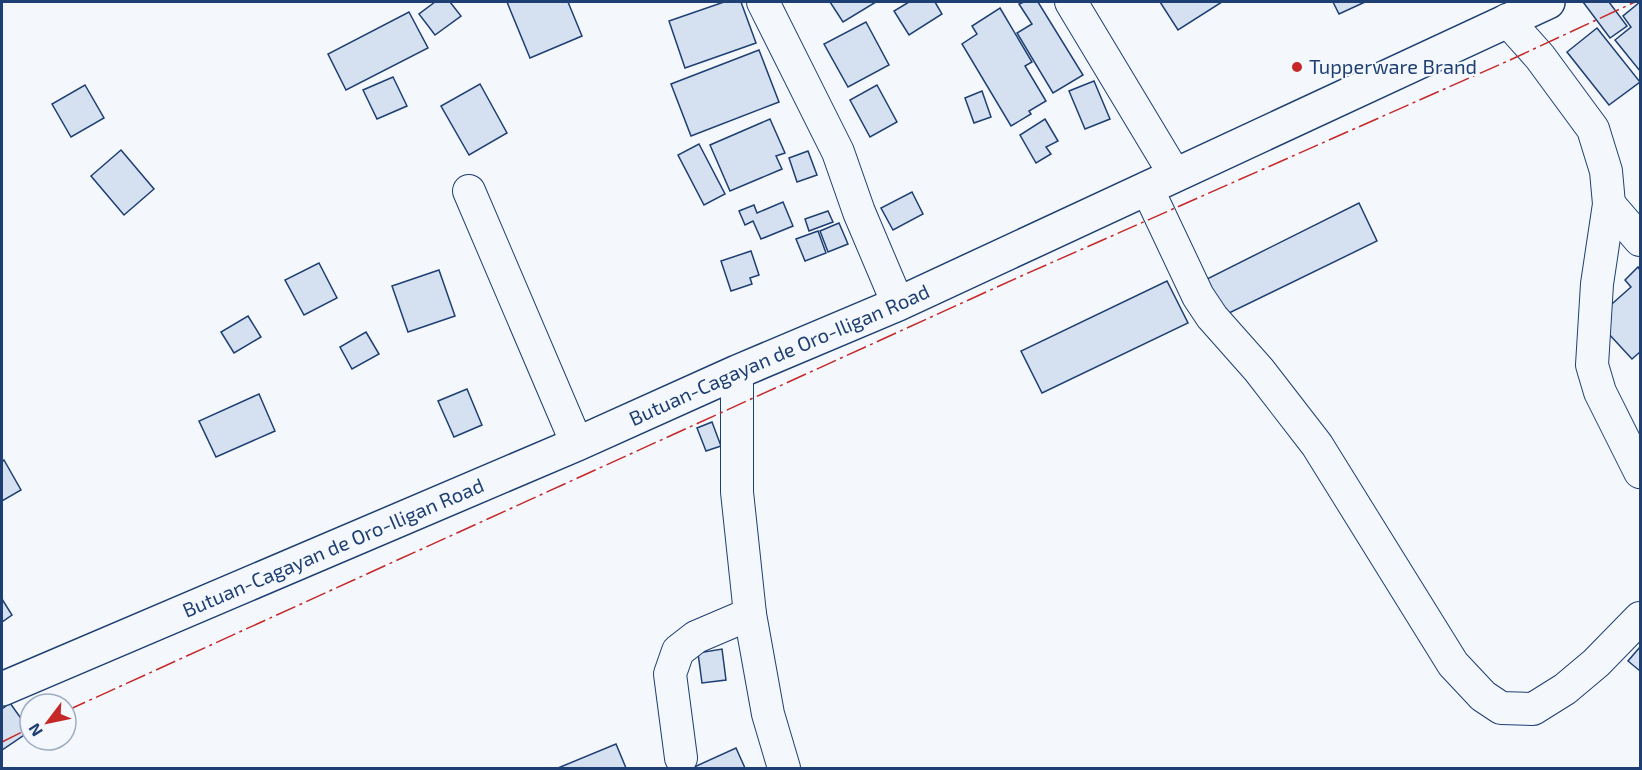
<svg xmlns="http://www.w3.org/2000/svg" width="1642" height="770" viewBox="0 0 1642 770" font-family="'Exo 2',sans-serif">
<rect width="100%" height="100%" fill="#f4f7fb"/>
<g fill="#d5e0f0" stroke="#1d3f73" stroke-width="1.5">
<polygon points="435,2 450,2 461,16 435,35 419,14"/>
<polygon points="507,2 568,2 582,36 530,58"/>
<polygon points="724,2 741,2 756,43 685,68 669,21"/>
<polygon points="830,2 876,2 843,22"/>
<polygon points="909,2 935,2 942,14 909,35 894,11"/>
<polygon points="1024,2 1038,2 1083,75 1053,93 1017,33 1032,24 1019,4"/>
<polygon points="1160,2 1222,2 1178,30"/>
<polygon points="1333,2 1365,2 1339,14"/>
<polygon points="1583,2 1609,2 1627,26 1610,38"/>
<polygon points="1640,2 1640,71 1615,40 1631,27 1623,16"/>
<polygon points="1000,8 1032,62 1025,66 1046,101 1029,111 1031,114 1011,126 962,44 977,34 972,26"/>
<polygon points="409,12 428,48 346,90 328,54"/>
<polygon points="866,22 889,65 848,87 824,44"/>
<polygon points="1597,28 1640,82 1609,105 1567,52"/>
<polygon points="759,50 779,102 691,136 671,84"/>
<polygon points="393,77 407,106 377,119 363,90"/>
<polygon points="1094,81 1110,119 1085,129 1069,91"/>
<polygon points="480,84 507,133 469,155 441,106"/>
<polygon points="85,85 104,118 71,137 52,104"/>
<polygon points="877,85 897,122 870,137 850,100"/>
<polygon points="982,91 991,117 974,123 965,98"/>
<polygon points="770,119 785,153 776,156 782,169 730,191 710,145"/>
<polygon points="1045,119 1058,141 1046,147 1051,154 1036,163 1020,135"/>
<polygon points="699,144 725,194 704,205 678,155"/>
<polygon points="121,150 154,189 124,215 91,176"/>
<polygon points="808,151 817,175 797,182 789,158"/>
<polygon points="912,192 923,214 893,230 881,208"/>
<polygon points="783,202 793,226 761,239 753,221 745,225 739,211 754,205 757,213"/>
<polygon points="1359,203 1377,241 1225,315 1207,279"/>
<polygon points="828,211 833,222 809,231 805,219"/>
<polygon points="839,223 848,244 828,252 820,231"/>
<polygon points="818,231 826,253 805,261 796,239"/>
<polygon points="751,251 759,275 750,278 752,284 731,291 721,261"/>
<polygon points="319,263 337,298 304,315 285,280"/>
<polygon points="1638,267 1640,270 1640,352 1632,359 1595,319 1631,287 1625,280"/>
<polygon points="439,270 455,316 408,332 392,286"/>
<polygon points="1167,281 1188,323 1042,393 1021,351"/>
<polygon points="248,316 261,337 234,353 221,332"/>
<polygon points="366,332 379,354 352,369 340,347"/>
<polygon points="467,389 482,425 454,437 438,401"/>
<polygon points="259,394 275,431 216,457 199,421"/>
<polygon points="712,422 721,446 706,451 697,428"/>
<polygon points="4,460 21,490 2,501 2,462"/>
<polygon points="2,599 12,615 2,622"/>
<polygon points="1640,647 1640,671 1628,661"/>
<polygon points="722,649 726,680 702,683 698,653"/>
<polygon points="10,703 30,731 2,750 2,709"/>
<polygon points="616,744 626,768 558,768"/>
<polygon points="736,748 745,768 692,768"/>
</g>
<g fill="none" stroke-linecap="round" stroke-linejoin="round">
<defs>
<g id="minor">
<polyline points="763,2 838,152 859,212 898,304"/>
<polyline points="1071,2 1175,175"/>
<polyline points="1507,20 1540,57 1593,129 1606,171 1609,204 1597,284 1592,365 1600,392 1640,472"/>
<polyline points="1147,188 1198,296 1212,317 1259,370 1317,445 1453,664 1483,696 1501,708 1533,709 1565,689 1596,663 1640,618"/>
<polyline points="469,191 577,444"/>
<polyline points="1609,204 1640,240"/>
<polyline points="737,372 737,492 750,614 768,714 784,768"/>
<polyline points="681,758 670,674 678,651 696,637 750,614"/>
</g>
<g id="highway">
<path id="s1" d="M2,689L577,444L737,372L898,304L1548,2"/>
</g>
</defs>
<use href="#minor" stroke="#1d3f73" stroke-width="34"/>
<use href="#highway" stroke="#1d3f73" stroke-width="36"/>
<use href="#minor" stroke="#f4f7fb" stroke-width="32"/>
<use href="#highway" stroke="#f4f7fb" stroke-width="33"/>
<g stroke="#c62828" stroke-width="1.5" stroke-dasharray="21 4.5 3 4.5" stroke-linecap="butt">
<polyline points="66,711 1019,277 1510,60 1635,2"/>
<polyline points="2,742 30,728"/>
</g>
</g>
<circle fill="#c62828" stroke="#f4f7fb" stroke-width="2" cx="1297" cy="67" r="6"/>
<g text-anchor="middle" stroke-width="4.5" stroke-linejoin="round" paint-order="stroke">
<g font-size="20" fill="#1d3f73" stroke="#f4f7fb" text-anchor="start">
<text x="1309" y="74">Tupperware Brand</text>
</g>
<g font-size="20" fill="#1d3f73" stroke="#f4f7fb">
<text dy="7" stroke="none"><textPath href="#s1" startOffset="846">Butuan-Cagayan de Oro-Iligan Road</textPath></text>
<text dy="7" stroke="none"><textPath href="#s1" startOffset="360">Butuan-Cagayan de Oro-Iligan Road</textPath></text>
</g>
</g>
<rect width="1642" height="770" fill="none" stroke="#1d3f73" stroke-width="6"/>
<g transform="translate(48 722) rotate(238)"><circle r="28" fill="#f4f7fb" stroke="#9eadc5" stroke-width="1.5"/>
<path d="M0-4.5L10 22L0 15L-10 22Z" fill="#c62828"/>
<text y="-9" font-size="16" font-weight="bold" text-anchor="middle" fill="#1d3f73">N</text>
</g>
</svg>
